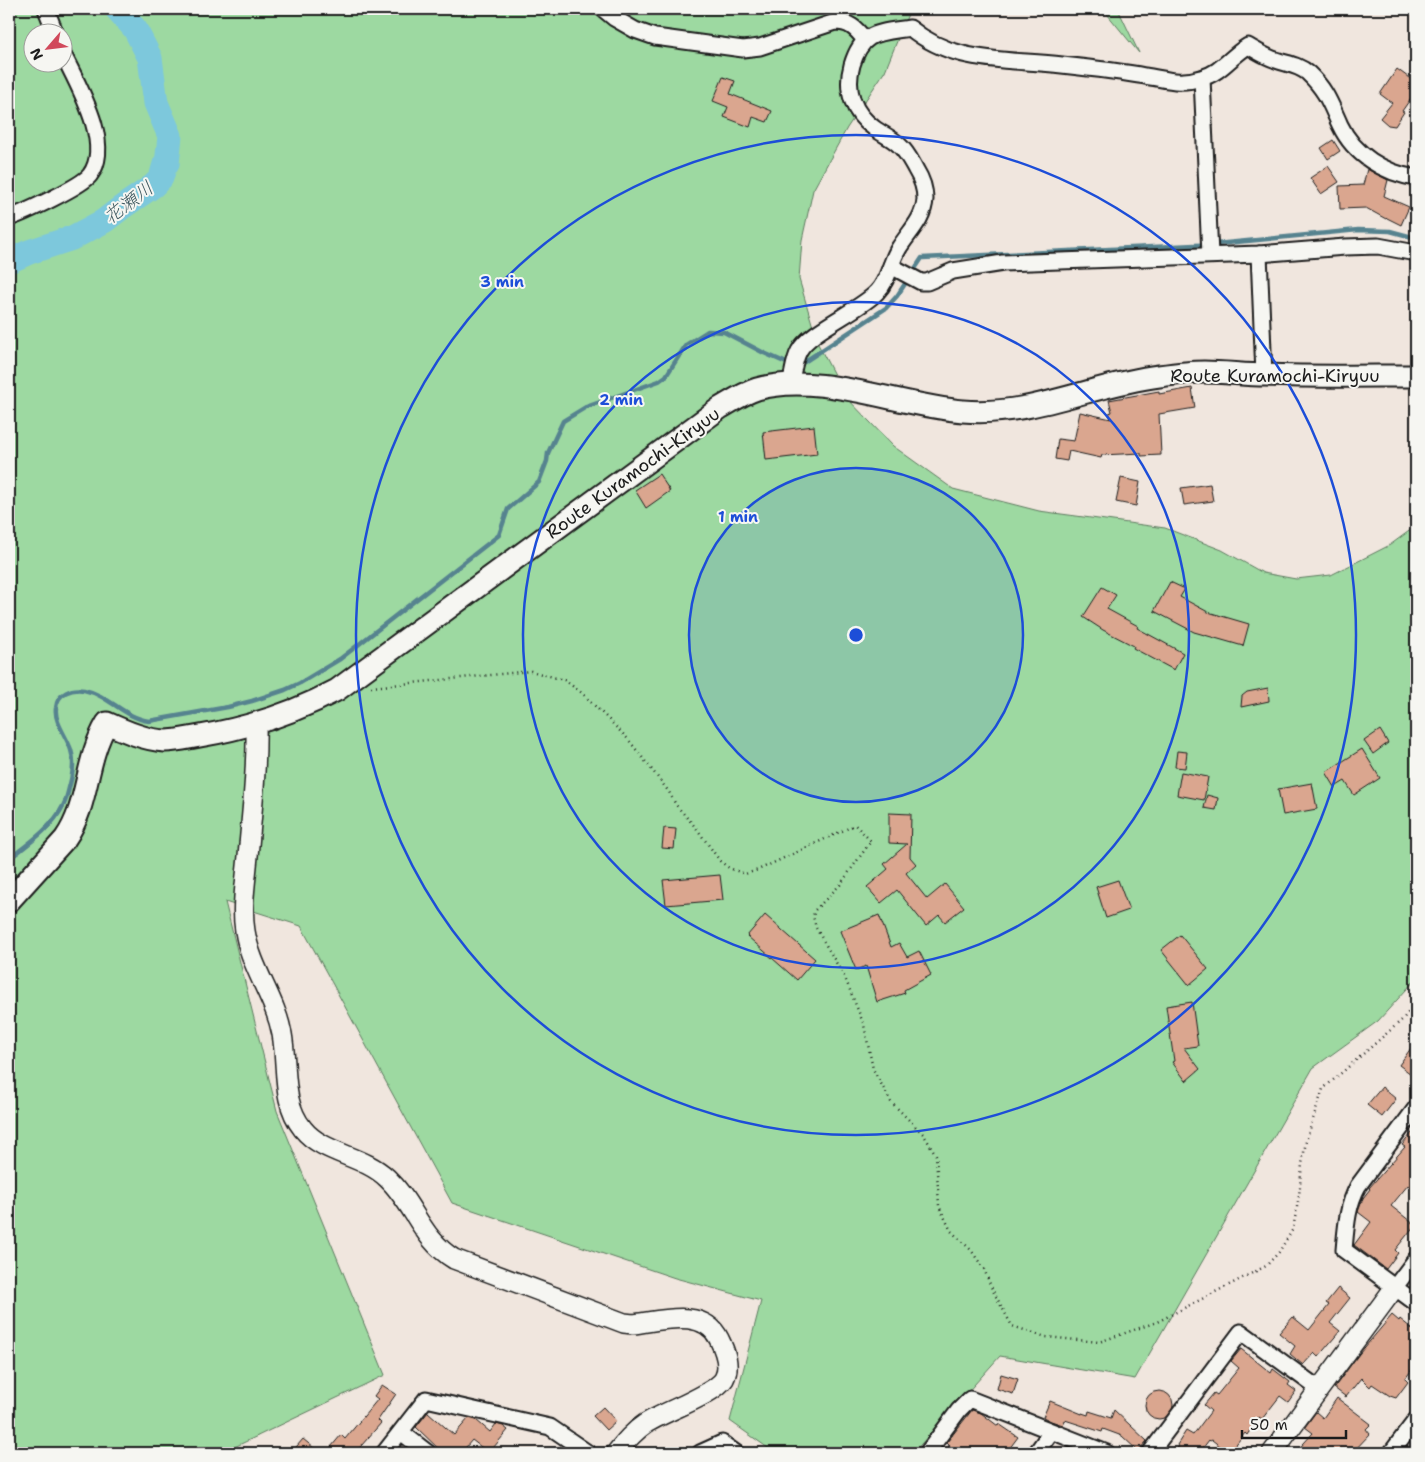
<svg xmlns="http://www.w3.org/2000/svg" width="1425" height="1462" viewBox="0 0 1425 1462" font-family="'Shantell Sans','Klee One',sans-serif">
<rect width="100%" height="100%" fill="#f0e6de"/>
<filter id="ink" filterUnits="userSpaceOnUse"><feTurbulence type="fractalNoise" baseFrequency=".02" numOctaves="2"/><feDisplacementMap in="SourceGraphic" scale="10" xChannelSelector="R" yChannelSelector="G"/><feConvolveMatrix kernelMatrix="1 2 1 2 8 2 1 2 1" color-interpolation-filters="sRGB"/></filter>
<g filter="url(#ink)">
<g fill="#9dd9a1" stroke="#5c7a5e" fill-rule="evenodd">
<path d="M9,9H910L885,71L847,128L813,190L802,240L799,279L818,344L845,396L893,446L953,489L1039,511L1165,528L1222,550L1263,573L1296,579L1331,575L1390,545L1416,526V979L1378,1021L1313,1068L1135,1379L1000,1356L913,1453H775L730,1421L761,1301L675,1278L452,1203L301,926L225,902L277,1111L385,1375L222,1453H9ZM32,32H62V62H32Z"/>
<polygon points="1103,9 1118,9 1139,53"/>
</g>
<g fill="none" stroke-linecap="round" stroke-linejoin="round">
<g stroke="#56838f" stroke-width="4.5">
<polyline points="799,363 804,362 886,308 897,296 922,258 1216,244 1358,230 1390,231 1416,238"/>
<path d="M9,859C28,844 52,828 63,806C67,799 68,791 70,784C73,773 75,762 71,750C67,737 54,722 56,708C57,693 72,688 84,690C109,695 124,718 149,721L228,707L252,701L285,690L300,683L340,659L499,535L508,509L539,482L547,461L548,453L563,421L586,407L659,381L666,376L686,345L708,331L724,332L764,353L791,365"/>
</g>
<polyline stroke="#7dc8dc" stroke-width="25" points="9,261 29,252 72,238 104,221 121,208 153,186 161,178 165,164 167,164 170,136 156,103 150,58 135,29 117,9"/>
</g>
<g fill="#daa68f" stroke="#1c1c1c">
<polygon points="1397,69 1416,83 1416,91 1402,111 1404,112 1395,126 1388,125 1380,118 1392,103 1380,94"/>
<polygon points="723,77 735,81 730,94 772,111 767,122 753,117 750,127 724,117 728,107 713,101"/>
<polygon points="1333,140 1340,151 1328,159 1321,148"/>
<polygon points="1328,166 1339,182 1321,194 1310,178"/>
<polygon points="1367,169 1388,180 1384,196 1409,207 1401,225 1387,218 1386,219 1366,208 1340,209 1339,186 1363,185"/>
<polygon points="1192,388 1195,408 1159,414 1161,455 1141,456 1141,453 1102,455 1101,458 1069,451 1067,461 1055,459 1058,439 1074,441 1080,412 1111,419 1109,413 1112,412 1109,400 1159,391 1159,394"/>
<polygon points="814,426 817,454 766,460 763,432"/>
<polygon points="659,474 670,491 646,508 635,490"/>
<polygon points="1121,478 1140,482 1136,506 1116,502"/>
<polygon points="1210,484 1213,501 1184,505 1181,488"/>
<polygon points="1170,582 1185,589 1180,597 1208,612 1249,624 1243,646 1194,632 1154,611"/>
<polygon points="1102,587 1116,595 1107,609 1138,626 1137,628 1183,653 1174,670 1133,648 1134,646 1103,630 1083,617"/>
<polygon points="1268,688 1269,701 1241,707 1242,696 1247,692"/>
<polygon points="1380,730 1388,743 1373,754 1364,741"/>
<polygon points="1362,749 1380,778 1354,795 1345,781 1335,787 1326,772"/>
<polygon points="1177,751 1187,752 1185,768 1175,767"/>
<polygon points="1181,772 1208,777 1204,800 1177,795"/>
<polygon points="1312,783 1317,809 1283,815 1278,789"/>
<polygon points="1207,795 1218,798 1216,810 1204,808"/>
<polygon points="889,813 911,814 910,857 916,864 906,873 927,899 945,884 964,907 945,922 939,915 926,926 897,890 881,903 867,887 888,869 884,864 907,844 889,843"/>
<polygon points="664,828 676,829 674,849 662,848"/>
<polygon points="720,875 723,900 666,905 663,880"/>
<polygon points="1118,880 1129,910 1106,918 1096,887"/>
<polygon points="765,915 815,959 797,980 747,936"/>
<polygon points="879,915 891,947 899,943 907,957 919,951 931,975 904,990 905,993 877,1002 866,966 856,970 840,931"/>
<polygon points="1180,935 1208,969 1189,985 1161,950"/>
<polygon points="1192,1002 1198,1046 1184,1048 1200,1069 1186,1081 1172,1062 1174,1061 1166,1006"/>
<polygon points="1416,1041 1416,1068 1411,1074 1399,1065"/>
<polygon points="1382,1087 1396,1099 1382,1117 1367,1105"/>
<polygon points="1416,1128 1416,1192 1408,1185 1391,1206 1415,1225 1395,1250 1398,1253 1386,1269 1354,1245 1371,1222 1358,1212 1363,1198 1370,1189 1369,1188 1405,1147 1402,1145"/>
<polygon points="1338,1288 1350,1298 1330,1323 1340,1331 1318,1357 1314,1353 1303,1365 1290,1354 1295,1346 1279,1333 1293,1317 1309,1330 1329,1305 1326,1303"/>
<polygon points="1392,1315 1399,1321 1400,1319 1416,1332 1416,1364 1405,1379 1408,1382 1396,1398 1390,1396 1372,1384 1370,1387 1361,1378 1346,1397 1334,1388 1359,1354"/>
<polygon points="1241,1349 1271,1373 1273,1369 1290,1382 1288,1385 1296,1391 1288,1402 1280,1396 1262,1419 1259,1417 1247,1435 1245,1433 1229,1453 1212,1440 1210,1441 1209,1440 1199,1453 1173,1453 1179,1446 1177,1445 1186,1431 1193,1435 1211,1411 1204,1405 1214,1393 1217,1395 1239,1368 1231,1361"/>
<polygon points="1001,1374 1018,1379 1013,1394 997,1389"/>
<polygon points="382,1385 396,1394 378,1420 381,1423 355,1453 326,1453 341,1435 345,1439 378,1399 374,1396"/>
<circle cx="1159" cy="1405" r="14"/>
<polygon points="1337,1398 1371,1424 1366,1429 1370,1434 1352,1453 1295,1453 1313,1433 1305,1427 1316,1412 1323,1418"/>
<polygon points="1050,1401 1082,1414 1082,1413 1088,1415 1089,1411 1111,1418 1114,1410 1147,1441 1138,1451 1122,1436 1103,1429 1102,1432 1065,1420 1063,1425 1051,1421 1043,1417"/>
<polygon points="603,1407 616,1421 606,1430 593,1416"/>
<polygon points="972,1410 981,1413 998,1426 999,1424 1018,1437 1006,1453 956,1453 948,1446 950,1445 947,1442"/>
<polygon points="428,1412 454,1435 469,1418 476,1420 490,1432 496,1424 503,1426 508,1430 489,1453 472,1440 461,1453 443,1453 416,1427"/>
<polygon points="303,1439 320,1453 291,1453"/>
</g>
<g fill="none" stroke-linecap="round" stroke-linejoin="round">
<defs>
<g id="minor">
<polyline points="46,9 55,32"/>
<path d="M603,9L614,18L635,30L655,37L743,49L760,47L835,22C849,22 856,28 864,39"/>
<polyline points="1202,78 1210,255"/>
<path d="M9,218C24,213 82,186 90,175C114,144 76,82 62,52"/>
<polyline points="1259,254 1264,375"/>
<polyline points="891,266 921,282 927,282 953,271 1003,263 1259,254 1345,247 1378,246 1416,253"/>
<path d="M790,384C793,374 794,360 799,351C809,331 859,311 877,292C889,280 890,262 899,248C909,232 924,219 925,199C925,189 921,178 916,170C911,161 907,152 899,145C892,138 882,134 874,128C853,113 845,90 852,65C862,31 878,33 910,28C926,41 942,49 963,54C995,62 1029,61 1062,65C1090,68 1118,71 1145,76C1166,79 1179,85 1201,78C1221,73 1231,56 1248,46C1257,51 1266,57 1276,60C1287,64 1299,65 1308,73C1326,90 1330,103 1340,125C1354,155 1384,173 1416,178"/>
<path d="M1416,1108L1358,1186C1347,1206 1346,1228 1344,1250L1416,1303"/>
<polyline points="1395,1287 1416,1259"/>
<polyline points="401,1432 428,1453"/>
<polyline points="384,1453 426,1399 550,1427 588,1453"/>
<polyline points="700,1453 722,1443 736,1453"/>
<polyline points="927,1453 959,1410 970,1399 1107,1453"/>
<polyline points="1036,1453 1051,1432"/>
<polyline points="1150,1453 1241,1332 1319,1389"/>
<polyline points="1391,1453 1416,1420"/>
</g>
<g id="tertiary">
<path d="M256,723C257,767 252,812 248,856C246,880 241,907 245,931C251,969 275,997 282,1034C288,1067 281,1102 303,1129C323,1154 363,1155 387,1178C414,1203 421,1239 454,1259L624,1323L633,1324C660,1321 704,1307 719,1339C725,1351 731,1366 724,1379C714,1395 663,1412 645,1424C633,1432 625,1442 616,1453"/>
<polyline points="1272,1453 1395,1287"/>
</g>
<path id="secondary" d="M9,901L65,839C90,803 84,762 107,723C125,731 145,740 165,741C177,741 188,738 200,736C247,728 294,713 337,690L720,408C732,401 744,393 757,389C819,371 899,406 963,411C1031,417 1093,384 1159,376C1174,374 1189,372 1204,372C1225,372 1245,375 1265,375C1315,377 1366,376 1416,376"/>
</defs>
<use href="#minor" stroke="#1c1c1c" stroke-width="19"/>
<use href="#tertiary" stroke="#1c1c1c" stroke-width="22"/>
<use href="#secondary" stroke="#1c1c1c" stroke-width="25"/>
<polyline stroke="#1c1c1c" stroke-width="2.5" stroke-dasharray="1 4" stroke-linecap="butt" points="371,687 531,671 564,680 582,693 628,739 669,792 676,805 697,829 720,861 729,868 745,874 758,870 855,825 871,841 840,885 815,910 813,916 816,928 845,978 864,1025 873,1069 891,1102 924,1135 936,1155 939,1206 951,1231 971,1250 984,1269 992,1289 1012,1326 1046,1337 1099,1342 1157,1322 1266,1266 1279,1252 1293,1229 1299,1196 1302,1164 1306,1141 1323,1089 1402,1020 1416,1003"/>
<use href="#minor" stroke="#f6f6f2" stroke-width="15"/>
<use href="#tertiary" stroke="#f6f6f2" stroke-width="19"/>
<use href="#secondary" stroke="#f6f6f2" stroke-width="21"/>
</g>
</g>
<circle cx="856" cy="635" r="167" fill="#1d4ed8" fill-opacity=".12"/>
<g fill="none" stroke="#1d4ed8" stroke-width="2.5">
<circle cx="856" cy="635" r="167"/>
<circle cx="856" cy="635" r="333"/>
<circle cx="856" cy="635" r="500"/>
</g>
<g text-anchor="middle" stroke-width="4" stroke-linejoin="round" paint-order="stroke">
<g font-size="18" fill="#1c1c1c" stroke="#f6f6f2">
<text x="1275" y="382">Route Kuramochi-Kiryuu</text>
<text transform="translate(633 473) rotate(-36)" y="6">Route Kuramochi-Kiryuu</text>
</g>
<g font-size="19" font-style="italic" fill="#3e585f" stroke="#f6f6f2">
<text transform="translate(128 202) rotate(-37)" y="7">花瀬川</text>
</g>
</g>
<circle cx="856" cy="635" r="8" fill="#1d4ed8" stroke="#f6f6f2" stroke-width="2.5"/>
<g font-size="15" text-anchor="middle" font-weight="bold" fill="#1d4ed8" stroke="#f6f6f2" stroke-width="4" stroke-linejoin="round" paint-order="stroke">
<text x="502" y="287">3 min</text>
<text x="621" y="405">2 min</text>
<text x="738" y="522">1 min</text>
</g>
<rect width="1425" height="1462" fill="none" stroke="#f6f6f2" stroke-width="30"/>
<rect x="15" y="15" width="1395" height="1432" fill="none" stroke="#1c1c1c" stroke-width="2" filter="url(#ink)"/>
<g transform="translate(48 48) rotate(242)"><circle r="24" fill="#f6f6f2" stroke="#9f9f9c"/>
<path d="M0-4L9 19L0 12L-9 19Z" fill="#d1495b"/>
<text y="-8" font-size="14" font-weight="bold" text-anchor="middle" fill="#1c1c1c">N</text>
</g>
<path d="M1242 1430v8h104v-8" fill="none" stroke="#1c1c1c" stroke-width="2.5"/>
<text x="1250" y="1430" font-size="15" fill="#1c1c1c" stroke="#f6f6f2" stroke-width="4" paint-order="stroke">50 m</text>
</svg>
